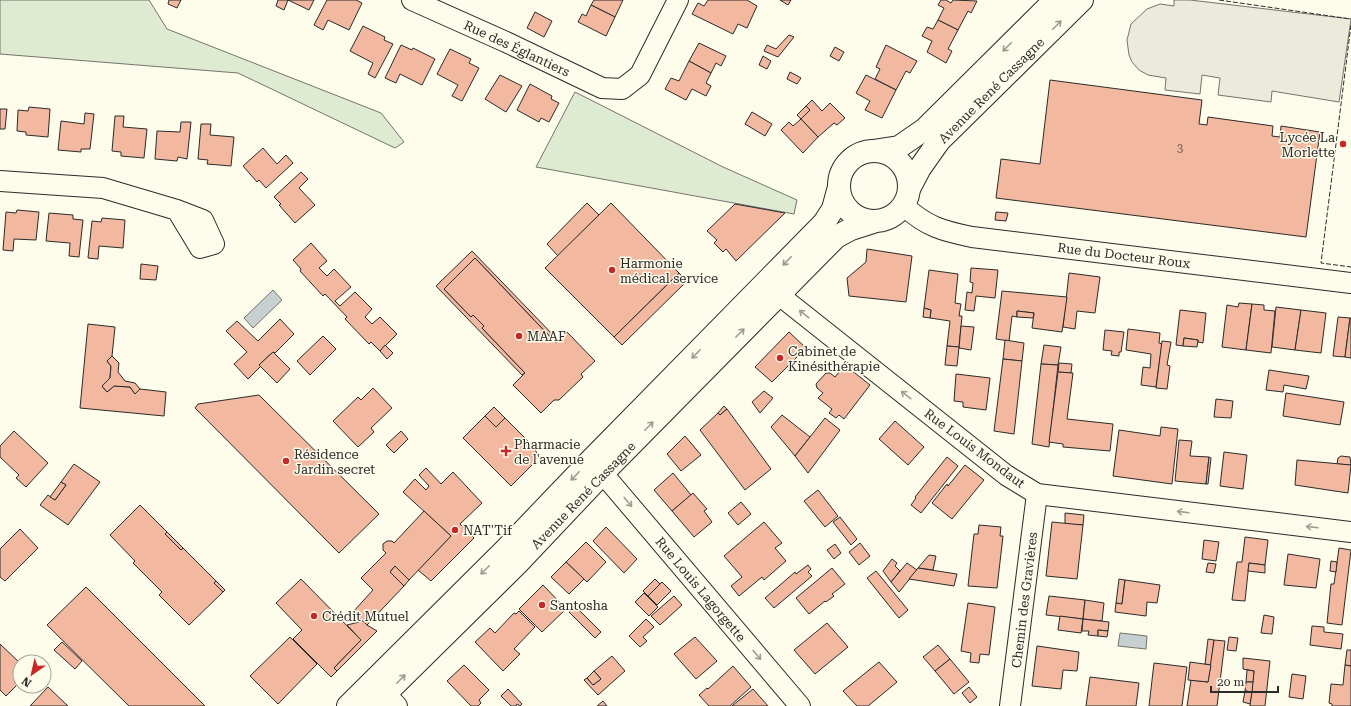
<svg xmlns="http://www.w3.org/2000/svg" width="1351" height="706" viewBox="0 0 1351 706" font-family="'Roboto Serif',serif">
<rect width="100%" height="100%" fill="#fdfbea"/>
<g fill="#deebd1" stroke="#74746e">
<polygon points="0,0 149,0 167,29 381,113 404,142 395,148 238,73 0,54"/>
<polygon points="575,92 723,167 797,200 794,214 536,167"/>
</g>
<polygon fill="#eceadb" stroke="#74746e" points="1174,0 1190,0 1351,19 1339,102 1272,91 1271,102 1218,95 1220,78 1202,75 1200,94 1165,90 1166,78 1148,75 1139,70 1132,62 1129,55 1127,40 1131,24 1147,9 1160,4 1174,6"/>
<g fill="#c7d0d0" stroke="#74746e">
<polygon points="273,290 282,300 253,328 244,318"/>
<polygon points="1120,633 1147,636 1146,649 1118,646"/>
</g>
<g fill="#f2b8a0" stroke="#2b2b2b">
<polygon points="169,0 181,0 177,8 168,4"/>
<polygon points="278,0 314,0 309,10 288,0 284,10 276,6"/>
<polygon points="327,0 356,0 362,3 349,30 328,20 323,30 314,25"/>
<polygon points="594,0 623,0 615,17 591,5"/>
<polygon points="708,0 747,0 757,6 747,28 738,24 733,34 692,14 698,3 704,6"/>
<polygon points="780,0 791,0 788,5"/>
<polygon points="941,0 946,0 951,3 953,0 977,1 971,13 968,11 958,30 938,20 944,8 938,5"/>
<polygon points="591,5 615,17 606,36 578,22 582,14 586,16"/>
<polygon points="535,12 552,21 544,37 527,28"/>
<polygon points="938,20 958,30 948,49 952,51 946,63 927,52 932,41 922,36 927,27 933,29"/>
<polygon points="363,26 385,37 384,40 393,44 375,78 368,74 373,63 350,51"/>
<polygon points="789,35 794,37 778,57 764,51 767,45 776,49"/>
<polygon points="699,43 726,56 721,66 716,63 711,73 689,61"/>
<polygon points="401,45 412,50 413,48 435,59 422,85 400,74 396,83 385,78"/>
<polygon points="886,45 917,61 910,73 906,71 896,90 875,79 880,69 876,67"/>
<polygon points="835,47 844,52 839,61 830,56"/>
<polygon points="450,49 471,59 469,63 479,68 462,101 452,96 458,85 437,74"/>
<polygon points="763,56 771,61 767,69 759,65"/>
<polygon points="689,61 711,73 706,83 711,86 706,96 692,89 686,100 665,89 671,78 679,81"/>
<polygon points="790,72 801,78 797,84 787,79"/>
<polygon points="500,75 522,86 506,112 485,99"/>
<polygon points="866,75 896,90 882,118 865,110 870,101 856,93"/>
<polygon points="1050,80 1202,100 1199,124 1207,125 1208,117 1273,126 1272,136 1280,137 1281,126 1320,132 1306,237 996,198 1001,159 1040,164"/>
<polygon points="530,84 552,96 551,99 559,103 549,122 541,118 539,122 517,110"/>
<polygon points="812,100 822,111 830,103 845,118 837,125 834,123 818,137 801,119 810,110 806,106"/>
<polygon points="806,106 810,110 801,119 797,115"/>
<polygon points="29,107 50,109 48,137 26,135 26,132 17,131 18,110 28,111"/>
<polygon points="0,109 7,109 5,129 0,129"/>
<polygon points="752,112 772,124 765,136 745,124"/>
<polygon points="85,113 94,114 90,149 81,149 81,152 58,150 61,121 84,124"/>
<polygon points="115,116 124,116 123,127 147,129 144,158 121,156 121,152 112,151"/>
<polygon points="801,119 818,137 803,153 781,130 789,122 793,126"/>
<polygon points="181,122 191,122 187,159 178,157 177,161 155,159 157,131 180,132"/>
<polygon points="201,124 211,124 210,135 234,137 231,166 207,164 208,160 198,159"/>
<polygon points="263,148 277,164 286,155 293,163 266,188 259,180 257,182 243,166"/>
<polygon points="301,172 308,179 299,188 315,205 295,223 279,205 281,204 274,197"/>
<polygon points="587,203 599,215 558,256 547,244"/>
<polygon points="611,203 679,273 614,337 545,268"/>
<polygon points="735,204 785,213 736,261 726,249 723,252 714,243 717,240 707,231"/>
<polygon points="17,210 39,212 36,240 14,239 13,251 3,250 6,212 16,213"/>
<polygon points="996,212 1008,213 1006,221 995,220"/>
<polygon points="49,213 73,215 73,219 83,220 79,257 69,256 70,243 46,241"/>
<polygon points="102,218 125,220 123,248 99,246 98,259 88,258 92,221 101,222"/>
<polygon points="311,243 327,261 319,268 327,276 334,269 351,287 335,301 340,306 355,292 372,309 365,317 372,324 380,317 397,334 380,351 371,342 369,344 345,319 347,317 325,294 323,296 300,271 301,269 293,260"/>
<polygon points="867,249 912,256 906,302 849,296 847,278 866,262"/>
<polygon points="472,251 558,340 556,343 475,258 444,289 471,317 473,315 484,326 482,328 525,373 522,375 436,286"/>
<polygon points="475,258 556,343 567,332 595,361 581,374 583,377 559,400 554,400 541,413 513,385 525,373 482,328 484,326 473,315 471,317 444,289"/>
<polygon points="141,264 158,266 156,280 140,279"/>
<polygon points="971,268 998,270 995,298 976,296 974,311 965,310 967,292 972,293 973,283 970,282"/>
<polygon points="929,270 958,274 955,303 961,304 959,316 962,316 959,347 947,346 950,321 930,318 931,310 924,308"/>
<polygon points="679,273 687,281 622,345 614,337"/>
<polygon points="1069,273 1100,277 1095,313 1077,311 1075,329 1063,327"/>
<polygon points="1002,291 1067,297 1062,332 1032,328 1034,313 1017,311 1017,317 1012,316 1009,341 996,339"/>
<polygon points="1239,303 1252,304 1246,350 1222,347 1227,305 1238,307"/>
<polygon points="1252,304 1264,305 1264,310 1275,311 1271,353 1246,350"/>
<polygon points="1276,307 1301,310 1295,350 1272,347"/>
<polygon points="924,308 931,310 930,318 923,317"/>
<polygon points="1180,310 1206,313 1203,343 1198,342 1198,340 1184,338 1183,346 1176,345"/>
<polygon points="1301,310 1326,313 1321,353 1295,350"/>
<polygon points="1017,311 1034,313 1033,318 1017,317"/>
<polygon points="1338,317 1350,318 1345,357 1333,356"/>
<polygon points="1350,318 1351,318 1351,358 1345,357"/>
<polygon points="280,319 294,334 275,353 273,352 259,365 261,366 248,379 234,364 247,352 226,331 237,321 258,341"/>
<polygon points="88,324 115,327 112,356 107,361 111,366 110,378 102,386 107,392 114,386 130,387 135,394 140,389 166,392 164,416 80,408"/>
<polygon points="961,326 974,327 971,350 959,348"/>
<polygon points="1128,329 1160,333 1159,343 1162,344 1156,387 1141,385 1143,367 1150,368 1151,354 1126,350"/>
<polygon points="1105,330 1124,332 1121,352 1119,352 1119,356 1111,355 1112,351 1103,350"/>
<polygon points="789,332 806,348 772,382 755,367"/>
<polygon points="323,336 336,349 310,375 297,361"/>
<polygon points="1184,338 1198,340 1197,347 1183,346"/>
<polygon points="1005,340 1024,343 1022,361 1003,359"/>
<polygon points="1162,341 1171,342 1167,365 1170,366 1167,389 1156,388"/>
<polygon points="385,345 393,353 387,359 380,351"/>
<polygon points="1044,345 1061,347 1058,365 1041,364"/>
<polygon points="947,346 959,347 957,366 945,365"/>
<polygon points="273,352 290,369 277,383 259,365"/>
<polygon points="112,356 119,363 118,372 125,381 135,383 140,389 135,394 130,387 114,386 107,392 102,386 110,378 111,366 107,361"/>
<polygon points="1003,359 1022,361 1014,434 994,431"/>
<polygon points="1059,363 1072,364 1071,373 1058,372"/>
<polygon points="1041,364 1058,365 1049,447 1032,444"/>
<polygon points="845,365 870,385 844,419 839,415 836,418 829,413 832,409 818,398 823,393 817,388 816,384 826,373 830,373 835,377"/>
<polygon points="1269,370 1309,376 1306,389 1284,385 1283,392 1266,390"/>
<polygon points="1058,372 1073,373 1067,419 1113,424 1110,451 1063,447 1063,444 1049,442"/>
<polygon points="956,374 990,378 986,410 963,407 963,402 954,401"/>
<polygon points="373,388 392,408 371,428 374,432 358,447 333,421 358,397 361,400"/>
<polygon points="764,391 773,398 760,413 752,402"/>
<polygon points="1286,393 1344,402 1340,425 1283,416"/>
<polygon points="259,395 379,514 339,553 195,408 198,404"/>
<polygon points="1216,399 1233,401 1231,418 1214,417"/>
<polygon points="724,406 727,409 720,415 718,413"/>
<polygon points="494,407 505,418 496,427 485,416"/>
<polygon points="727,409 771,469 745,490 700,430 718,413 720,415"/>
<polygon points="782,415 810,437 795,456 771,427"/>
<polygon points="485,416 496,427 505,418 533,446 538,455 536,461 511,486 463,438"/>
<polygon points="825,418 840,430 808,473 795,456"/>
<polygon points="895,421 924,447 908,465 879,439"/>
<polygon points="1161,427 1178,429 1172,484 1113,476 1119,430 1160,436"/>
<polygon points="14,431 48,463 26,487 16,478 19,475 0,457 0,446"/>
<polygon points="401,431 408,439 394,453 386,445"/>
<polygon points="685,436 701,455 681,471 667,454"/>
<polygon points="1179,440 1192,441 1190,456 1209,457 1206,484 1175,481"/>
<polygon points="1224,452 1247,455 1243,489 1220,486"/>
<polygon points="1341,456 1350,457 1351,465 1337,464 1338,458"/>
<polygon points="947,457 958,466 921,513 911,505 916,498 915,497"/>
<polygon points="1209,457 1211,458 1208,484 1206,484"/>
<polygon points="1297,460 1351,465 1348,493 1295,485"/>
<polygon points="74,464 100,482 68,525 40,505 48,495 55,500 66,485 61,482"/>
<polygon points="965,465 984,480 952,519 932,503 947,484 948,486"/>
<polygon points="426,468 441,484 453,472 482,503 460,524 474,538 431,581 418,570 451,536 403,492 415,479 426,490 429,486 419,475"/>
<polygon points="673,473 691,495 672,511 654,490"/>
<polygon points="61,482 66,485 55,500 50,497"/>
<polygon points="818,490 838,516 825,527 804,501"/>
<polygon points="693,493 707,509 704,511 712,522 694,537 672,511"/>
<polygon points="741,502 751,514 738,525 728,513"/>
<polygon points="140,505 167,532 165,534 181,550 183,548 216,581 214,583 223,592 189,625 159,595 162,592 133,563 135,561 110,535"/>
<polygon points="424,511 451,536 409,580 395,566 390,572 404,586 367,625 353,612 373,590 361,578 386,553 383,550 383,544 387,541 392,541 394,543"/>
<polygon points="1065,513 1084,515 1083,525 1065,524"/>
<polygon points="840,517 857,539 851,545 833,522"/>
<polygon points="764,522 782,543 775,548 786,561 764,580 762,577 739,596 731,586 742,577 724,556"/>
<polygon points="1052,522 1083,525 1077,579 1046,576"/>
<polygon points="979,525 1001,527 1000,536 1003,536 997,588 968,586 974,534 978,534"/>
<polygon points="606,527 637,559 624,573 593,541"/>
<polygon points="20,529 38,548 5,581 0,577 0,549"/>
<polygon points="167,532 183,548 181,550 165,534"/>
<polygon points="1245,537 1268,540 1265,565 1249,563 1245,601 1232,600 1237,562 1242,562"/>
<polygon points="1204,540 1219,542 1216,561 1202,559"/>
<polygon points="586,542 606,562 587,582 566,562"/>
<polygon points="860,543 870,556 859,565 849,552"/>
<polygon points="835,544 841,553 834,559 827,550"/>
<polygon points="1339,548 1351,550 1342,625 1327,623 1331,584 1334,584"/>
<polygon points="1288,554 1320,559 1316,588 1284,585"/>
<polygon points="929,555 936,556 933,570 918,568"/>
<polygon points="892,559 897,563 895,566 900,571 891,582 883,571"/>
<polygon points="1331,561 1337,562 1336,572 1330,571"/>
<polygon points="566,562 584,579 569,594 551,577"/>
<polygon points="907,563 917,570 899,592 891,582"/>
<polygon points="1208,563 1216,564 1214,573 1206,572"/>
<polygon points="1249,563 1265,565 1265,573 1248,571"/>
<polygon points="808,565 811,569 808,572 812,576 774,608 765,598 795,572 796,574"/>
<polygon points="395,566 409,580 404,586 390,572"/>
<polygon points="832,568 845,584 832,594 834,596 826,602 825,601 809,614 796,598"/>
<polygon points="918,568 957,574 954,586 909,579"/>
<polygon points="876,571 908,610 899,618 867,578"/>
<polygon points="301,579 361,640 334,668 337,671 331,677 293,639 302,630 276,603"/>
<polygon points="655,579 660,584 648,596 643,591"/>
<polygon points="1119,579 1125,580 1122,604 1116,603"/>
<polygon points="1125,580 1160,585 1157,603 1147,602 1146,616 1115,612 1116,603 1122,604"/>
<polygon points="216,581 225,590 223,592 214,583"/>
<polygon points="662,582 671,591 657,605 648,596"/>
<polygon points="543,585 566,609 542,632 519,609"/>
<polygon points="86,587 205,706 129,706 47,625"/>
<polygon points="644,593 658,607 649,616 635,602"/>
<polygon points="674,596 682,605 660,625 651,616"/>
<polygon points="1049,596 1085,600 1083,619 1046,615"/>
<polygon points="1085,600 1104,603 1102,621 1083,619"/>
<polygon points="968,603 995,607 989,655 980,654 979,663 970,662 971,653 961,651"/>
<polygon points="575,606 601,632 595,638 569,612"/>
<polygon points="519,611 535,627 514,649 520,654 503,671 475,642 490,628 495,633 514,613 516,614"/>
<polygon points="1264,615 1274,617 1272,634 1261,633"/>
<polygon points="1060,616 1083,619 1081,633 1058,630"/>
<polygon points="646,619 654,627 643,637 647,641 640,647 629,636"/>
<polygon points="1083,619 1109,622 1108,631 1098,630 1098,636 1088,635 1089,631 1082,631"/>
<polygon points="363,621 367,625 377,631 337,671 334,668 361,640 347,625"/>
<polygon points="827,623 848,647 815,674 794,650"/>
<polygon points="1312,626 1324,627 1324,632 1343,634 1341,649 1310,645"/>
<polygon points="1098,630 1108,631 1107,637 1098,636"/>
<polygon points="290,637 317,664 278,704 250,676"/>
<polygon points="695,637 717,661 696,679 674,654"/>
<polygon points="1229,637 1238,638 1236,651 1227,650"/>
<polygon points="1208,639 1214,640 1211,665 1205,664"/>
<polygon points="1214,640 1225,641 1217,706 1187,706 1191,680 1208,682"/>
<polygon points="62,642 82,661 75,669 54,650"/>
<polygon points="0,644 20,663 20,682 6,696 0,690"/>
<polygon points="938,645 950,659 935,671 923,657"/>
<polygon points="1037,646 1079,652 1077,671 1063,670 1061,689 1032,686"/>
<polygon points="1347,650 1351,650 1351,666 1345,665"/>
<polygon points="612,656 625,671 598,695 584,680 587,678 593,685 601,679 594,671"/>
<polygon points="1243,658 1270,661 1265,706 1250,706 1254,671 1243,669"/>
<polygon points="950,659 969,682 954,694 935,671"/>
<polygon points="879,662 897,682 868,706 857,706 843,691"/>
<polygon points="1190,662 1211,665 1208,682 1188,680"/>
<polygon points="1154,663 1187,667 1182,706 1149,706"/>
<polygon points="464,665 489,690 479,700 481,703 478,706 471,706 447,681"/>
<polygon points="1345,665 1351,666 1351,706 1332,706 1332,704 1329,703 1331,684 1343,685"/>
<polygon points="733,666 751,687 730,706 709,706 699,695 707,688 708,689"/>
<polygon points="1247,670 1254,671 1253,682 1246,682"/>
<polygon points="594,671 601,679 593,685 587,678"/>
<polygon points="1292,674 1306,676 1303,699 1289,697"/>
<polygon points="1090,677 1139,683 1136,706 1086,706"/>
<polygon points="1246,682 1253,682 1252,692 1245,691"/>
<polygon points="48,687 68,706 30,706"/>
<polygon points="969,687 977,697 970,703 962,693"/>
<polygon points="508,689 522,704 520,706 517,704 516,706 511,706 501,696"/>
<polygon points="753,689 768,706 732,706"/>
<polygon points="1245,691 1252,692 1250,704 1243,702"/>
<polygon points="603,701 607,706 597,706"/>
</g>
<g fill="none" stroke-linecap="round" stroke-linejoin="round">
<defs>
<g id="street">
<polyline points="412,0 506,42 602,88 622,89 640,75 678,0"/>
<polyline points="0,181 103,188 177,210 203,220 214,244 200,248 177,210"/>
<path d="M904,206C927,227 943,231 972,237L1351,283"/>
<polyline points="768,284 779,295 1006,475 1037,494 1351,532"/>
<polyline points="593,462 800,706"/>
<polyline points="375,683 397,706"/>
<polyline points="1010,706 1037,494"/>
</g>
<g id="secondary">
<circle cx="874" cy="186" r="35"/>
<polyline points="873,151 899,147 925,129 1055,0"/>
<polyline points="910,187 920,168 939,141 1082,0"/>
<polyline points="348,706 505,550 591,460 824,223 833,209 839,187"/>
<polyline points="373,706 517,564 603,473 836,237 851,229 873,222"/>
</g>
</defs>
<use href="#street" stroke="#2b2b2b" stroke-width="22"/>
<use href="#secondary" stroke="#2b2b2b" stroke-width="24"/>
<use href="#street" stroke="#fdfbea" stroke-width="20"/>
<use href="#secondary" stroke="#fdfbea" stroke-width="22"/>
<g stroke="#2b2b2b" stroke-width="1" stroke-dasharray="5 2" stroke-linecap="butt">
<polyline points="1219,0 1351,19"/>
<polyline points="1351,25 1321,263 1351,267"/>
</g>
</g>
<defs><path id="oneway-shaft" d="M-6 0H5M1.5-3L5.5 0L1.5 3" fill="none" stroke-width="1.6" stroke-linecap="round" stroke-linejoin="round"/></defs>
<g stroke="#9e9d94">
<use href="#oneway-shaft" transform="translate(1057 25) rotate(-45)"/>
<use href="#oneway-shaft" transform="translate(1007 47) rotate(135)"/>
<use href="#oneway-shaft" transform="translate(787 261) rotate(134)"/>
<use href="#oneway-shaft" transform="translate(804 314) rotate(-142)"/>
<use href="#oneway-shaft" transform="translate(740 333) rotate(-45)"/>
<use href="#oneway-shaft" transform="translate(696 354) rotate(135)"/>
<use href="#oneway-shaft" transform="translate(906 395) rotate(-142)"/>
<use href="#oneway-shaft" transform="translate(649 426) rotate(-45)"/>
<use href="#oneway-shaft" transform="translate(575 476) rotate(134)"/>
<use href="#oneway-shaft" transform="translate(628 502) rotate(50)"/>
<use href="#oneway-shaft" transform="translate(1183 512) rotate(-173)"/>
<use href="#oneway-shaft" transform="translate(1312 527) rotate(-173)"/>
<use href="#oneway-shaft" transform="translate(485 570) rotate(135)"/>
<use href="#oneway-shaft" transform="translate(757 655) rotate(50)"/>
<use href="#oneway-shaft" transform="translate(401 679) rotate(-45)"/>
</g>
<g fill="#c62828" stroke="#fdfbea" stroke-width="1.5">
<circle cx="1343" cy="144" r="4"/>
<circle cx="612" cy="270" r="4"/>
<circle cx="519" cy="336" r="4"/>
<circle cx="780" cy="358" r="4"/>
<path d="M504 445h4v4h4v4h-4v4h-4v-4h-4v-4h4z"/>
<circle cx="286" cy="461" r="4"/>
<circle cx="455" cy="530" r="4"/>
<circle cx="542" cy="605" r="4"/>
<circle cx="314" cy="616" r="4"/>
</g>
<g text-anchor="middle" stroke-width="3" stroke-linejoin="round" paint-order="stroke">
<g font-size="11" fill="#5d4e48">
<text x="1180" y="152">3</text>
</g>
<g font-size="13" fill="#2b2b2b" stroke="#fdfbea">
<text transform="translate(517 48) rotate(25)" y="5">Rue des Églantiers</text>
<text transform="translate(991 90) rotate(-45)" y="5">Avenue René Cassagne</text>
<text transform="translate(1124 255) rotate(7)" y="5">Rue du Docteur Roux</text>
<text transform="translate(975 448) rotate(37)" y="5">Rue Louis Mondaut</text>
<text transform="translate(583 495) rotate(-46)" y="5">Avenue René Cassagne</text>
<text transform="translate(701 589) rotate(50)" y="5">Rue Louis Lagorgette</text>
<text transform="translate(1024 600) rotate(-83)" y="5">Chemin des Gravières</text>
</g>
<g font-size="13" fill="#2b2b2b" stroke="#fdfbea" text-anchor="start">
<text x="1335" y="142" text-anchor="end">Lycée La<tspan x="1335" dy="15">Morlette</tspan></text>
<text x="620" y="268">Harmonie<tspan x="620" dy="15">médical service</tspan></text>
<text x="527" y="341">MAAF</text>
<text x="788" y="356">Cabinet de<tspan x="788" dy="15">Kinésithérapie</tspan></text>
<text x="514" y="449">Pharmacie<tspan x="514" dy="15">de l'avenue</tspan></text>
<text x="294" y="459">Résidence<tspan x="294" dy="15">Jardin secret</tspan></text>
<text x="463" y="535">NAT'Tif</text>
<text x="550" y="610">Santosha</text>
<text x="322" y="621">Crédit Mutuel</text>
</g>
</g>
<g transform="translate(32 674) rotate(214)"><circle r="19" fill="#fdfbea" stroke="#a9a89e"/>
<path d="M0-3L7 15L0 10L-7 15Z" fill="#c62828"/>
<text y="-6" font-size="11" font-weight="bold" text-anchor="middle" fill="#2b2b2b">N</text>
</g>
<path d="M1211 686v6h67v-6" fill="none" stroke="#2b2b2b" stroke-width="2"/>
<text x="1217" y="686" font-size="12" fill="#2b2b2b" stroke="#fdfbea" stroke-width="3" paint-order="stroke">20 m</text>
</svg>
